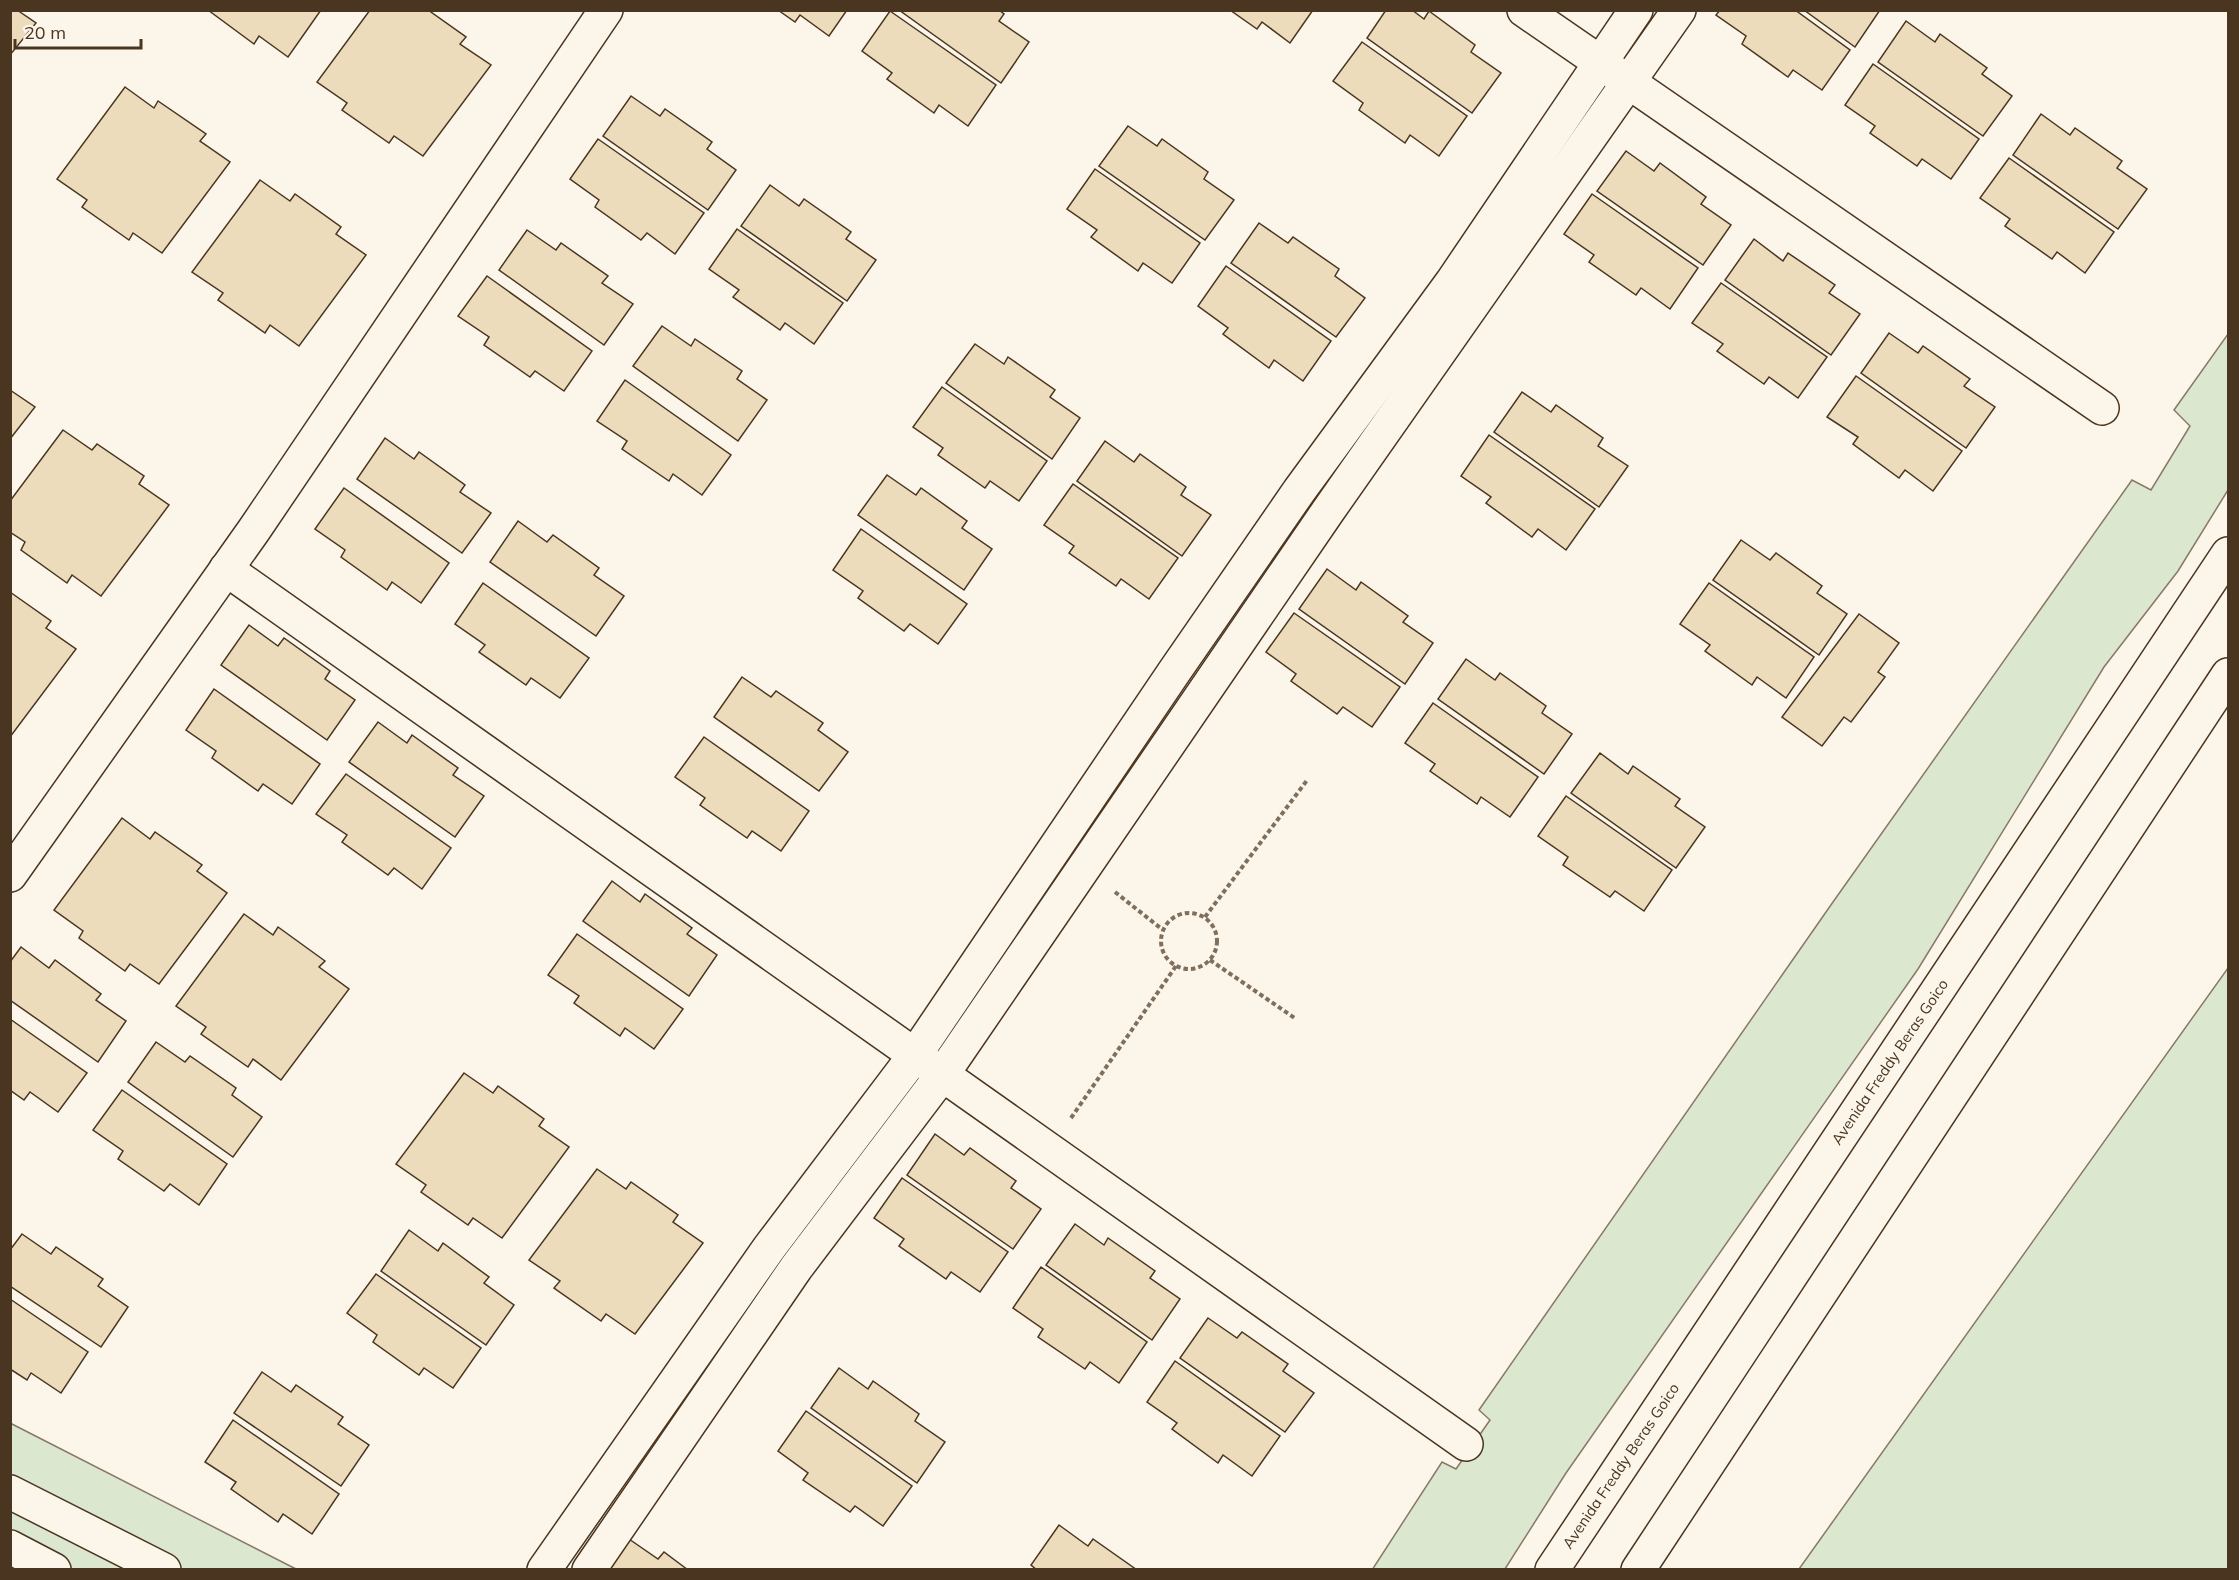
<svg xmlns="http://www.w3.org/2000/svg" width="2239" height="1580" viewBox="0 0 2239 1580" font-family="Mulish,sans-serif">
<rect width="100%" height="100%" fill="#fbf6e9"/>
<g fill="#dce7d0" stroke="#887966" stroke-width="1.5">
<polygon points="2228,334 2228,490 2178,571 2104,667 1918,969 1566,1473 1505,1569 1372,1570 1442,1462 1456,1469 1490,1420 1479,1410 1833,902 2132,480 2151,490 2190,426 2174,410"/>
<polygon points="2228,968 2228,1569 1799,1569"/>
<polygon points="10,1423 296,1569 55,1569 11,1547"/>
</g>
<g fill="#ecdcbc" stroke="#4a3520" stroke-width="1.5">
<polygon points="10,10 17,10 36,23 10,55"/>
<polygon points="208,10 321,10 288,57 259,36 254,44"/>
<polygon points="370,10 428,10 466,37 460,44 491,65 423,156 394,136 389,143 342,110 347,103 317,82"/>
<polygon points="778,10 847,10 829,36 800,15 795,22"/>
<polygon points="899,10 999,10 1004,14 999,21 1029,42 1001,83"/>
<polygon points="1230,10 1313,10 1290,43 1262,22 1257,29"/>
<polygon points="1386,10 1412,10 1424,19 1429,11 1475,45 1471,52 1501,73 1472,113 1367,38"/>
<polygon points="1720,10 1795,10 1850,50 1822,90 1793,70 1788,77 1742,44 1746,36 1716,15"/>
<polygon points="1804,10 1880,10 1855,47"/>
<polygon points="890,11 996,85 968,126 939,105 934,113 887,79 892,73 862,51"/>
<polygon points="1906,21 1935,42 1940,34 1987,68 1982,74 2012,96 1983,136 1878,62"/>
<polygon points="1362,42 1467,116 1439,156 1410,135 1405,143 1359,110 1363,103 1333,81"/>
<polygon points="1873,64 1979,139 1951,179 1922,159 1917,166 1870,133 1875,126 1845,105"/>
<polygon points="125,87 154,108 158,101 206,134 200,141 230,162 162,253 133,233 129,240 82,207 87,200 57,179"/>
<polygon points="631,96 660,116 665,109 712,142 707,149 736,170 708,210 603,136"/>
<polygon points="2041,114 2070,135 2075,128 2122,161 2117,168 2147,189 2118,229 2013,155"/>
<polygon points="1128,126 1157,146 1162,139 1208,172 1204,179 1234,200 1205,240 1099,166"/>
<polygon points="598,139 704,213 675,254 647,233 641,240 595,207 599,200 570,179"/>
<polygon points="1626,151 1654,171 1660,163 1706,197 1701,204 1731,225 1703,265 1597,191"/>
<polygon points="2009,158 2114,232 2085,273 2057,252 2052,259 2005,226 2010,219 1980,198"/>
<polygon points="1095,169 1200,243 1172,283 1143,263 1138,271 1091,237 1097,230 1067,209"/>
<polygon points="260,180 290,201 295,194 341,227 336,234 366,255 299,346 270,325 265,333 218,300 223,293 192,272"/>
<polygon points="770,185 799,206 804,199 851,232 846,239 876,260 847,301 741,226"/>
<polygon points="1592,194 1698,268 1670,309 1641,288 1636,295 1589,262 1594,255 1564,234"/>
<polygon points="1259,223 1288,243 1293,237 1339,269 1335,276 1365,298 1336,337 1231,263"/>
<polygon points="737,229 843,303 814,344 785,323 780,330 733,297 739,290 709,269"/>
<polygon points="527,230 556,250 561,243 608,276 602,283 633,304 604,345 499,270"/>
<polygon points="1754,239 1783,261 1788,253 1835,285 1829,293 1860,314 1831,355 1725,280"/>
<polygon points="1226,266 1331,341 1303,381 1274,360 1269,368 1223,334 1228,328 1198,306"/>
<polygon points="487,276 592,351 564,391 535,371 530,377 484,345 489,337 458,316"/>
<polygon points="1721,283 1827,357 1798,398 1769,377 1764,384 1717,351 1723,344 1692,323"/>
<polygon points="662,326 691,346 695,339 742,371 737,379 767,400 738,441 633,366"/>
<polygon points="1889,333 1918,353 1923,346 1970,379 1964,386 1995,407 1966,448 1861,373"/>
<polygon points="975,344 1004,364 1008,357 1055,390 1050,397 1080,418 1052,459 946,383"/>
<polygon points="1856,376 1962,451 1933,491 1905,470 1899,478 1853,444 1858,437 1827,417"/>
<polygon points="625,380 731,455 702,495 673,474 669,481 622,449 627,441 597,421"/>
<polygon points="942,387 1047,461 1019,501 990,481 985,488 938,455 943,448 913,427"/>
<polygon points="10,390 35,407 10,439"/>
<polygon points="1522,392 1551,412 1556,405 1603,438 1598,446 1628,466 1599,507 1494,432"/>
<polygon points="63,430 92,450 97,444 144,476 139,484 169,505 101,596 72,575 67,583 21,550 25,542 10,532 10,501"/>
<polygon points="1489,435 1595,509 1566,550 1538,529 1532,537 1486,503 1491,497 1461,476"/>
<polygon points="385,438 414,459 419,452 465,485 460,492 491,513 462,553 357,479"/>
<polygon points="1105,441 1134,462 1140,454 1186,487 1181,495 1211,515 1182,556 1077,481"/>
<polygon points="887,475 916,495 921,488 967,521 962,528 992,549 964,590 858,515"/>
<polygon points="1073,484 1178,558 1149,599 1121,579 1116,586 1069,553 1074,546 1044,525"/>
<polygon points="344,488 449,563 421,603 392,582 387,590 341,557 345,550 315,529"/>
<polygon points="518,521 547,542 553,535 599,568 594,575 624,596 596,636 490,562"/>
<polygon points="861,529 967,604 938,644 910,624 904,631 858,598 863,591 833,570"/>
<polygon points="1741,540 1770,560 1776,553 1822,586 1817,593 1847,614 1819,655 1713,580"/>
<polygon points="1327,569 1356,590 1361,582 1408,616 1403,622 1433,643 1405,684 1299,609"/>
<polygon points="483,583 589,658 560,698 531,678 526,685 479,652 485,645 455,624"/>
<polygon points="1709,583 1814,657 1786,698 1757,677 1752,685 1705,651 1710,645 1680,624"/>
<polygon points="10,592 51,621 46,628 76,649 10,737"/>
<polygon points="1294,613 1400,687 1372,727 1343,707 1337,714 1291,681 1296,674 1266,652"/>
<polygon points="1859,614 1899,643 1878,672 1885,677 1851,722 1844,717 1822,746 1782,717"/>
<polygon points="249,625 278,646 284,638 330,671 325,679 355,700 327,740 221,665"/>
<polygon points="1466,659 1495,680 1500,673 1546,706 1542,713 1572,734 1544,774 1438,699"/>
<polygon points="742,677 771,697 776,691 823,723 818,730 848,752 819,791 714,717"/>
<polygon points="214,689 320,764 292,804 263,784 258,791 212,758 216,751 186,730"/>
<polygon points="1433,703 1538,777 1510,817 1481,797 1477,804 1430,771 1435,764 1405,743"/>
<polygon points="378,722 407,743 412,735 458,768 453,775 484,796 455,837 349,762"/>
<polygon points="704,737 809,811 781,851 752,831 747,838 700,805 705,798 675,777"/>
<polygon points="1600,753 1628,774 1633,766 1680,799 1675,806 1705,827 1676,868 1571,793"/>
<polygon points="346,774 451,848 422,889 394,868 388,875 342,842 347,835 316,814"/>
<polygon points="1566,796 1672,870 1644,911 1615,891 1610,897 1563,865 1568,857 1538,836"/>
<polygon points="122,818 150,839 155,832 202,865 197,871 227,893 159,984 130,964 125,971 79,938 83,931 54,910"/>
<polygon points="612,881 640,902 645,894 692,928 687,934 717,955 689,996 583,921"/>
<polygon points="244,914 273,935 278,927 325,961 319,967 349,989 281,1080 253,1059 248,1067 201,1034 206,1027 176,1006"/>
<polygon points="577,934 683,1009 654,1049 625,1028 620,1036 574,1003 579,996 548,975"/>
<polygon points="21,947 49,968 55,960 101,994 96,1000 126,1021 98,1062 10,1000 10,962"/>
<polygon points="10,1019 87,1073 58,1112 30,1092 24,1100 10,1090"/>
<polygon points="156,1042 185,1062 190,1056 236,1088 232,1095 262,1117 233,1157 128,1082"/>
<polygon points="464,1073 493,1093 498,1086 544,1119 539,1126 569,1147 502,1238 473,1218 468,1225 421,1192 426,1185 396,1164"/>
<polygon points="122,1090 227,1164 199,1205 170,1184 164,1191 118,1159 123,1151 93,1130"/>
<polygon points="935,1134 964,1155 970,1148 1016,1181 1011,1188 1041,1209 1013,1249 907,1175"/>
<polygon points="597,1169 626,1189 631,1182 678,1215 673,1222 703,1243 635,1334 606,1314 601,1321 554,1288 560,1281 529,1260"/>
<polygon points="902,1178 1008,1252 980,1292 951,1272 946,1279 899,1246 904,1239 874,1218"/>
<polygon points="1075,1224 1104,1245 1108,1238 1155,1271 1150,1278 1180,1299 1152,1340 1046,1265"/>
<polygon points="409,1230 438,1251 443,1243 489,1277 484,1283 514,1305 486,1345 381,1271"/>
<polygon points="22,1234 51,1254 56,1247 103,1279 98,1286 128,1307 101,1347 10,1286 10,1250"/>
<polygon points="1041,1267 1147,1342 1119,1383 1090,1362 1085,1369 1038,1337 1043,1329 1013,1308"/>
<polygon points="376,1274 481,1348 453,1388 424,1368 419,1375 373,1342 377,1335 347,1313"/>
<polygon points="10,1299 88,1352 61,1393 31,1373 27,1380 10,1369"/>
<polygon points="1208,1318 1237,1338 1242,1332 1288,1364 1283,1371 1314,1393 1285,1432 1180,1358"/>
<polygon points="1175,1361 1280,1436 1252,1476 1223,1455 1218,1463 1172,1429 1177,1423 1147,1402"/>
<polygon points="839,1368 868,1389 873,1381 919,1414 915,1421 945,1442 917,1483 811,1408"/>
<polygon points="262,1372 291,1392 296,1385 343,1417 338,1424 369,1445 341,1486 234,1413"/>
<polygon points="806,1411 912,1486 883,1526 855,1506 850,1512 803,1480 808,1473 778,1451"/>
<polygon points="233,1420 339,1494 312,1534 283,1514 278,1522 231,1489 236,1482 205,1462"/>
<polygon points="1059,1525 1088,1546 1093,1539 1137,1570 1037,1570 1031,1565"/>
<polygon points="629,1539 658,1559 664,1552 688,1570 608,1570"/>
</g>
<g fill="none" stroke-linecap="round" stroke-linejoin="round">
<defs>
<g id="street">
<polyline points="1524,10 2102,408"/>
<polyline points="226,569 1466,1444"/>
<polyline points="10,875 254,530 606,10"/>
<polyline points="544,1570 769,1248 915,1055 1174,672 1299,491 1452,282 1636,10"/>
<polyline points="589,1570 796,1268 942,1075 1328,511 1679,10"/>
</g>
<polyline id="secondary" points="10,1492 164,1570"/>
<g id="primary">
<polyline points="10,1547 54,1570"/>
<polyline points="1552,1570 2228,554"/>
<polyline points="1638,1570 2228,675"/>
</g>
</defs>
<use href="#street" stroke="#4a3520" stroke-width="36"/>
<use href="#secondary" stroke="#4a3520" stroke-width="36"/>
<use href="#primary" stroke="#4a3520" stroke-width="36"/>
<g stroke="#7f6f5c" stroke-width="4" stroke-dasharray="4.5 3" stroke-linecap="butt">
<polyline points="1115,892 1163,930"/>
<circle cx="1189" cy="941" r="28"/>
<polyline points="1205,917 1308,779"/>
<polyline points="1210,960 1296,1019"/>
<polyline points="1071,1118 1176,966"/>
</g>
<use href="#street" stroke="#fbf6e9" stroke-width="33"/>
<use href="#secondary" stroke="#fbf6e9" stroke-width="33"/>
<use href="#primary" stroke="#fbf6e9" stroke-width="33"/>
</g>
<g text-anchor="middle" stroke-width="4.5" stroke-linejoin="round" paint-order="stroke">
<g font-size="15" fill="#4a3520" stroke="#fbf6e9">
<text transform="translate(1890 1062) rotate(-56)" y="5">Avenida Freddy Beras Goico</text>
<text transform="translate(1621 1466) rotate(-56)" y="5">Avenida Freddy Beras Goico</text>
</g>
</g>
<rect width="2239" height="1580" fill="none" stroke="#4a3520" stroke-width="24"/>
<path d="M15 39v9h126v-9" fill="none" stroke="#4a3520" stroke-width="3"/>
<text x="24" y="39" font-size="18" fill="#4a3520" stroke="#fbf6e9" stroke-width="4.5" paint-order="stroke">20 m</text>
</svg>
